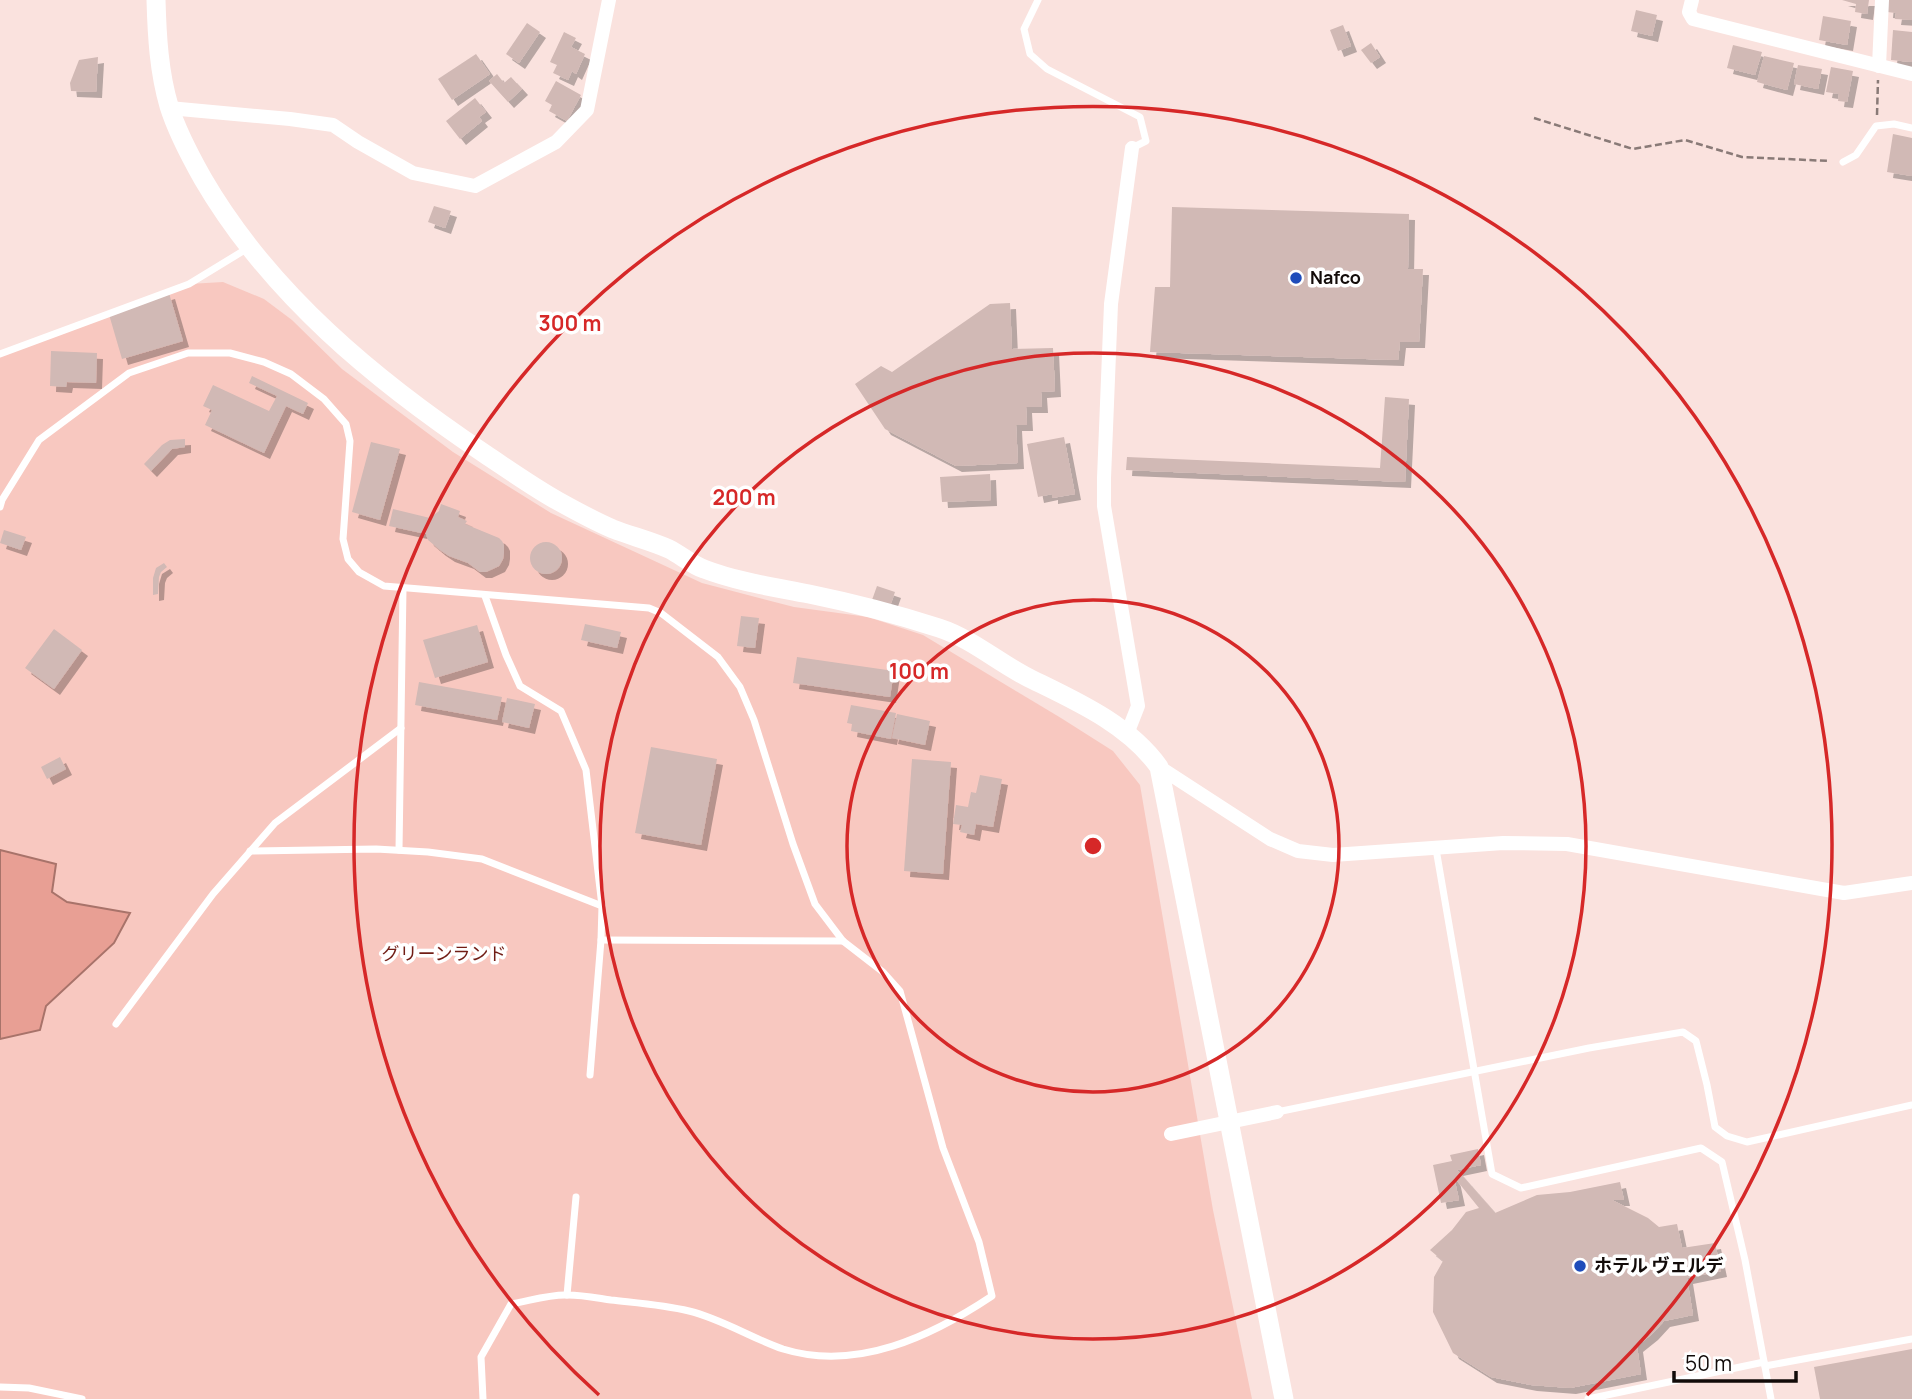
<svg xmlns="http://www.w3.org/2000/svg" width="1912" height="1399" viewBox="0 0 1912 1399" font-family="Manrope,'Noto Sans JP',sans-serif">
<defs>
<filter id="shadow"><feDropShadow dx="6" dy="6" stdDeviation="0" flood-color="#0004"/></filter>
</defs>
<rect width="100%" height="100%" fill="#fae2de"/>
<polygon fill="#f8c8c0" points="223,282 264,299 292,320 342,369 394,408 453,452 551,513 702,583 794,607 868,617 923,635 1061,718 1113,751 1140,785 1213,1210 1252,1399 0,1399 0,354 189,284"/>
<polygon fill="#e89f94" stroke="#a8736a" stroke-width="2" points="0,850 56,864 52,892 67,902 130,913 114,943 46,1006 40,1030 0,1039"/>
<g fill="#d1b9b5" filter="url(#shadow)">
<polygon points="1842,0 1869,0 1867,14 1855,12 1856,4"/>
<polygon points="1888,0 1912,0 1912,20 1895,19 1896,13 1887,12"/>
<polygon points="1636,10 1657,15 1652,36 1631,31"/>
<polygon points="1823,16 1851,21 1847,45 1819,40"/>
<polygon points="527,23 540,32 519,63 506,54"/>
<polygon points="1343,25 1351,46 1338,51 1330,30"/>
<polygon points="1893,30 1912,32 1912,62 1891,60"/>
<polygon points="564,32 576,38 571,47 585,54 576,74 572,71 568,80 553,73 557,65 550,62"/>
<polygon points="1371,43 1380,57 1371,63 1361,50"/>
<polygon points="1733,45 1762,52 1755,75 1727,68"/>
<polygon points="476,54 490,74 452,100 438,79"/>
<polygon points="1764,56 1794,63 1787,90 1757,82"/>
<polygon points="98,57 96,92 71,91 70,83 79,60"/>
<polygon points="1798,65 1822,69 1818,89 1794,84"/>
<polygon points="1831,67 1853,71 1847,102 1838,101 1839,94 1826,92"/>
<polygon points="497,74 504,83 511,77 522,89 508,102 489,81"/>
<polygon points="556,81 581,95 567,121 549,111 552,105 545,101"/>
<polygon points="475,98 486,112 479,117 482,121 460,139 446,121"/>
<polygon points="1893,134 1912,138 1912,176 1887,172"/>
<polygon points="434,206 451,211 445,228 428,222"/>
<polygon points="1172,207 1409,214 1408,269 1423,269 1419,342 1400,342 1398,360 1150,352 1155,287 1170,287"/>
<polygon points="169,293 183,341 122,359 108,311"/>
<polygon points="1010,303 1012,349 1053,348 1055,391 1041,392 1042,407 1026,407 1027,425 1016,425 1018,463 956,466 885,429 855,384 881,366 892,372 990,304"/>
<polygon points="51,351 97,353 96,383 67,382 66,387 50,386"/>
<polygon points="252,376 308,403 303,414 286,406 264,453 205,425 212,410 203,406 213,385 269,411 277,396 249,383"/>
<polygon points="1385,397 1409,399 1405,482 1126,470 1127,457 1380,468"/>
<polygon points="1064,437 1075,494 1052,498 1052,494 1038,497 1027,444"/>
<polygon points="185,439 185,447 172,449 151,471 144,464 162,445 170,440"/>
<polygon points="371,442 400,449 380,520 352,512"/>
<polygon points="990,474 991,500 942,502 940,477"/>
<polygon points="441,504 460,511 458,517 467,521 465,524 499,538 502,541 504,545 504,553 503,559 499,566 486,572 480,572 468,563 449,556 440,550 428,540 426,534 389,526 393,509 430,518 439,511"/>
<polygon points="4,530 26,537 21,550 0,543"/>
<circle cx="546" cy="558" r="16"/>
<polygon points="164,563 167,567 161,572 159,577 158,594 153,595 153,578 156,568"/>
<polygon points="877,586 895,592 890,606 872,600"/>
<polygon points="741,616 759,618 755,648 737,646"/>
<polygon points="585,624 621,632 617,648 581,640"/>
<polygon points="477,625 488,662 435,678 423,640"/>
<polygon points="54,629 82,650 54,689 25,668"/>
<polygon points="797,657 894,671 890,697 793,683"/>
<polygon points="419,682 502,697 497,720 415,705"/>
<polygon points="507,698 535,704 529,728 502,722"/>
<polygon points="851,705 896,713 891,739 851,731 852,724 847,723"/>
<polygon points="897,714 930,721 925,745 892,738"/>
<polygon points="651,747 717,759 701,845 635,833"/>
<polygon points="60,757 66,769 47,779 41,767"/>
<polygon points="912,759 951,762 943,874 904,871"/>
<polygon points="980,775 1002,779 993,827 976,824 974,835 960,832 962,825 953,824 956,805 968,807 971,792 976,793"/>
<polygon points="1478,1149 1481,1165 1457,1170 1495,1213 1537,1195 1570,1192 1620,1182 1624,1200 1612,1200 1648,1218 1659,1227 1677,1224 1682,1248 1715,1243 1721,1271 1687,1278 1693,1315 1664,1321 1652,1334 1637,1346 1641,1374 1570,1388 1531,1385 1491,1377 1453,1353 1433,1312 1434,1277 1443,1261 1430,1250 1452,1230 1466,1212 1479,1208 1454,1177 1459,1200 1441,1203 1433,1165 1452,1161 1450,1155"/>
<polygon points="1912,1349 1912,1399 1820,1399 1814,1367"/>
</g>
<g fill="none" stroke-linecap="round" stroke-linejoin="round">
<g stroke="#897a77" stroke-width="2.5" stroke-dasharray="7 3.5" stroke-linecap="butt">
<polyline points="1877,115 1878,80"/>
<polyline points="1534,118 1633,149 1685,140 1742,157 1830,161"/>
</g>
<g stroke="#fff" stroke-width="7">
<polyline points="1038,0 1024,29 1030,54 1047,69 1140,117 1146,141 1132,148"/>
<polyline points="1843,162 1856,155 1876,126 1894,124 1912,128"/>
<polyline points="0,354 189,284 248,248"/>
<path d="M0,507L2,500L39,440L129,373L188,353H230L264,362L291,374L324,399L346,424L350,441L343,539L348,559L359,572L384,586L649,608L661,613L718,657L740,687L754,720L793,844L815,904L843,941L883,972L900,991L943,1148L979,1242L992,1296C932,1336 857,1372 783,1349C751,1338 722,1319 689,1311C664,1305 637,1303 611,1300C597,1298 582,1295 568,1295C550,1294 529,1301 511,1304L481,1357L483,1399"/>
<polyline points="485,596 506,655 520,686 561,711 586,770 602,906 601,940 590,1075"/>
<polyline points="1436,849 1492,1174 1521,1188 1701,1148 1722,1162 1745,1260 1771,1399"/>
<polyline points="399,850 403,588"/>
<polyline points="250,851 376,849 428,852 482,859 602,906"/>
<polyline points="601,940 843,941"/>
<polyline points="116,1024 213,894 275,823 401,728"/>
<polyline points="1277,1112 1589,1048 1683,1032 1696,1041 1707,1085 1715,1127 1727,1136 1747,1142 1912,1105"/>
<polyline points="567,1295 576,1197"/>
<polyline points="1765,1366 1912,1339"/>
<polyline points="0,1387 29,1388 82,1399"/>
<polyline points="1588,1399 1764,1362"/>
</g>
<g stroke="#fff" stroke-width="14">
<polyline points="1692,0 1689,12 1693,19 1912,74"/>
<polyline points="1879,66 1882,0"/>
<polyline points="169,108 290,119 333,125 358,142 413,173 475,186 556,142 587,110 609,0"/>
<polyline points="1127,734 1138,706 1104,506 1104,478 1111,304 1132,148"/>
<polyline points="1159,767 1270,839 1298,851 1333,855 1503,843 1567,844 1844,893 1912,883"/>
<polyline points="1171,1134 1277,1112"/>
</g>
<path stroke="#fff" stroke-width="19" d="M156,0C157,36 159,72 169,106C177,132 190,156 203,179C270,294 376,381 485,454C509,470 533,487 558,501C576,511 594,521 613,529C631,536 651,541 669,549C681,555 692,565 704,569C738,582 774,587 809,594C853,603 896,614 939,628C973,639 1001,665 1033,680C1078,702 1129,725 1159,767L1284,1399"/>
</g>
<g fill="none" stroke="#d62828" stroke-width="3.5">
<circle cx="1093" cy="846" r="246"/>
<circle cx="1093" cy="846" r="493"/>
<path d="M599 1395A739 739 0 1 1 1587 1395"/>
</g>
<g fill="#1f4cba" stroke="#fff" stroke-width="2.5">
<circle cx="1296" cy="278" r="7"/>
<circle cx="1580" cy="1266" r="7"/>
</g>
<g text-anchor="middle" stroke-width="7" stroke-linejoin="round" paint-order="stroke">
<g font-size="18" font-weight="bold" fill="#120b09" stroke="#fff" text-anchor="start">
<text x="1310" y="284">Nafco</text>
<text x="1594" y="1272">ホテル ヴェルデ</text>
</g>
<g font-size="18" fill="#711d15" stroke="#fff">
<text x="444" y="960">グリーンランド</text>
</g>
</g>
<circle cx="1093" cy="846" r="10" fill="#d62828" stroke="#fff" stroke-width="3.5"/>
<g font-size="21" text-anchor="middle" font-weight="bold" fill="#d62828" stroke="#fff" stroke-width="7" stroke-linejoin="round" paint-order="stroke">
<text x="570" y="331">300 m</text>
<text x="744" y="505">200 m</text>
<text x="919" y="679">100 m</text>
</g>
<path d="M1674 1371v10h122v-10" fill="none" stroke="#120b09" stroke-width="3.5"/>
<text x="1685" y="1371" font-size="21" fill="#120b09" stroke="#ffffff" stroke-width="5" paint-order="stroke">50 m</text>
</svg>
